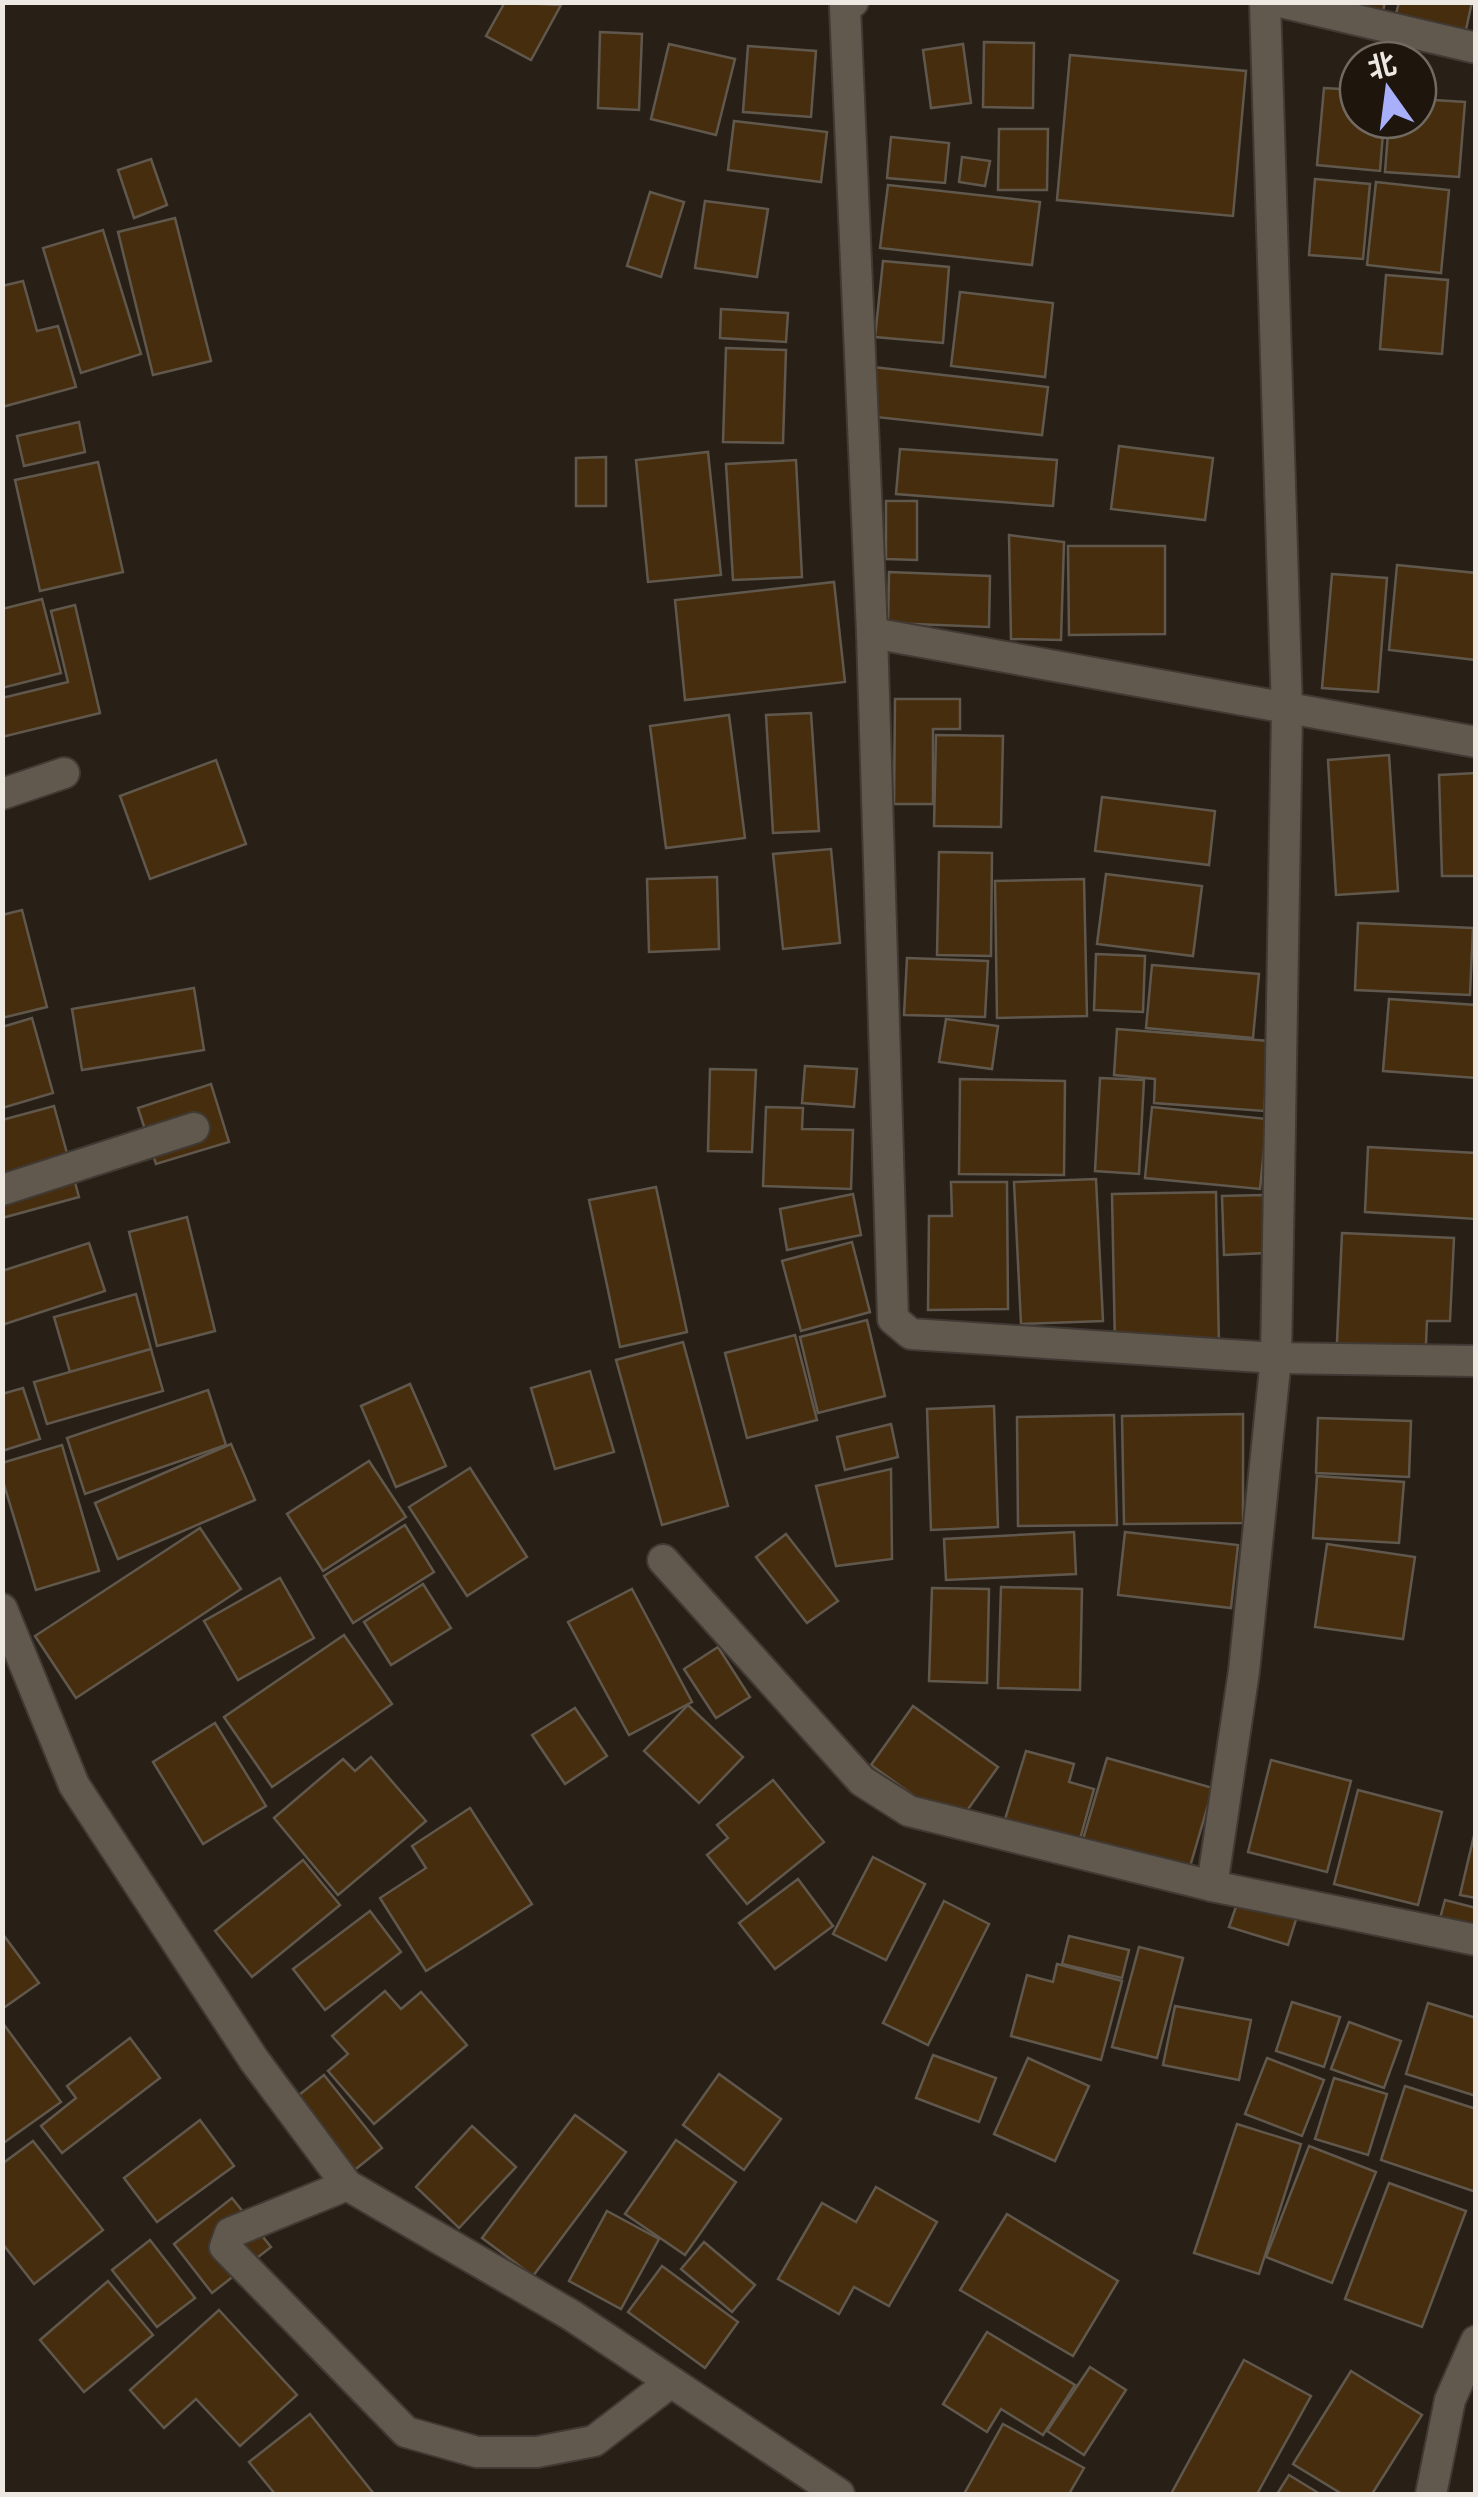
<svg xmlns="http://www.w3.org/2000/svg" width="1478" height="2497" viewBox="0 0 1478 2497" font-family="'Work Sans','Noto Sans SC',sans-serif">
<rect width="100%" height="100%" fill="#281f16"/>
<g fill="#462d0d" stroke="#61584d" stroke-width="2.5">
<polygon points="505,2 561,5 531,60 486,36"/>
<polygon points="1331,2 1385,2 1382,16"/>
<polygon points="1399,2 1472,2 1465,34 1395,18"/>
<polygon points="600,32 642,34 639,110 598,108"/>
<polygon points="984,42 1034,43 1033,108 983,107"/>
<polygon points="669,44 735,59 716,135 651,119"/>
<polygon points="963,44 971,103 931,108 923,50"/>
<polygon points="748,46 816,51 811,117 743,112"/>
<polygon points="1070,55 1246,71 1233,216 1057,200"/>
<polygon points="1324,88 1358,90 1358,120 1384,120 1380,171 1317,165"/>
<polygon points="1418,99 1465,102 1459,177 1385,172 1389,120 1418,120"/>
<polygon points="734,121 827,132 821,182 728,170"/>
<polygon points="999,129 1048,129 1047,190 998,190"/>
<polygon points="891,137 949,143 945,183 887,178"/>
<polygon points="962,157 990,161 985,186 959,182"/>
<polygon points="151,159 167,205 134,218 118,170"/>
<polygon points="1315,179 1370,184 1363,259 1309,255"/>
<polygon points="1376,182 1449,190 1441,273 1367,265"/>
<polygon points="888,185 1040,202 1032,265 880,248"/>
<polygon points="650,192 684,202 661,277 627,266"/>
<polygon points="705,201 768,209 757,277 695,268"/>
<polygon points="175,218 211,361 153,375 118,232"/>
<polygon points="103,230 141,354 81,373 43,248"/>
<polygon points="883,261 949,267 943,343 875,337"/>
<polygon points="1386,275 1448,280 1442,354 1380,349"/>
<polygon points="23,281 37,331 58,326 76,387 2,407 2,286"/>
<polygon points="960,292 1053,303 1045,377 951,366"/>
<polygon points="721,309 788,313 786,342 720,338"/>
<polygon points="726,348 786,350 783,443 723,442"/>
<polygon points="873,367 1048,387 1042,435 867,416"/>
<polygon points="79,422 85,452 24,466 17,436"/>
<polygon points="1119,446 1213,458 1205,520 1111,509"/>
<polygon points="900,449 1057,460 1053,506 896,494"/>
<polygon points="708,452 721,575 648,582 636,460"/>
<polygon points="606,457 606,506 576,506 576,458"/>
<polygon points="796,460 802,577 733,580 726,464"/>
<polygon points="98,462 123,572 40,591 15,480"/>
<polygon points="886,501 917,501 917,560 886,559"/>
<polygon points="1009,535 1064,542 1061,640 1011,639"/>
<polygon points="1068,546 1165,546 1165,634 1069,635"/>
<polygon points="1397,565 1476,573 1476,660 1389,650"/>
<polygon points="889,572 990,576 989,627 888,623"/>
<polygon points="1332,574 1387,578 1378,692 1322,688"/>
<polygon points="834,582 845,682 685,700 675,600"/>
<polygon points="42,599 61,673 2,688 2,609"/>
<polygon points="75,605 100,713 2,737 2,698 68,682 51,611"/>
<polygon points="895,699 960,699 960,729 933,729 933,804 894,804"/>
<polygon points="811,713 819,831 773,833 766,715"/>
<polygon points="729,715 745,838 666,848 650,726"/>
<polygon points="936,735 1003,736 1001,827 934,826"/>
<polygon points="1389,755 1398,891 1336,895 1328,760"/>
<polygon points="216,760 246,844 150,879 120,796"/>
<polygon points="1476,773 1476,876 1442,876 1439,775"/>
<polygon points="1102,797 1215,811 1209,865 1095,851"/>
<polygon points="831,849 840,943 783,949 773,854"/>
<polygon points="939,852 992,853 991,956 937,955"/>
<polygon points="1106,874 1202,886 1193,956 1097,944"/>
<polygon points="717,877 719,949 649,952 647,879"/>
<polygon points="1084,879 1087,1016 997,1018 995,881"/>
<polygon points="22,910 47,1007 2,1018 2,915"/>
<polygon points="1358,923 1473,928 1470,995 1355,990"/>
<polygon points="1096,954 1145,956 1143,1012 1094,1010"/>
<polygon points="907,958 988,961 985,1017 904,1015"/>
<polygon points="1152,965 1259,974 1253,1038 1146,1028"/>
<polygon points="194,988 204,1050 82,1070 72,1009"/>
<polygon points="1389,999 1476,1005 1476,1078 1383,1071"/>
<polygon points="32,1018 53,1093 2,1108 2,1027"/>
<polygon points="946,1019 998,1026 992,1069 939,1062"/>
<polygon points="1117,1029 1269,1041 1264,1111 1154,1103 1155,1079 1114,1075"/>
<polygon points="805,1066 857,1069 854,1107 802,1103"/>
<polygon points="710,1069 756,1070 752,1152 708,1151"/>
<polygon points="1100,1078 1144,1080 1139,1174 1095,1171"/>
<polygon points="960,1079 1065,1081 1064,1175 959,1174"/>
<polygon points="211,1084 229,1142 156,1164 138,1108"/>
<polygon points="54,1106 79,1197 2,1218 2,1120"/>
<polygon points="766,1107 803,1108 802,1129 853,1130 851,1189 763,1186"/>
<polygon points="1152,1107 1267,1119 1260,1189 1145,1178"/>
<polygon points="1368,1147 1476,1153 1476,1219 1365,1212"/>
<polygon points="1096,1179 1103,1321 1021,1324 1014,1182"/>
<polygon points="951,1182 1007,1182 1008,1309 928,1310 929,1216 952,1216"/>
<polygon points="656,1187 687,1332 620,1347 589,1200"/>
<polygon points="1216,1192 1219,1346 1115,1348 1112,1194"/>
<polygon points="853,1194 861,1235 787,1250 780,1209"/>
<polygon points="1263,1195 1266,1253 1224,1255 1222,1196"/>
<polygon points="187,1217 215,1331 157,1346 129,1232"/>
<polygon points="1342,1233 1454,1238 1450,1321 1427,1321 1425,1367 1336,1363"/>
<polygon points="852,1242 870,1312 801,1331 782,1261"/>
<polygon points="89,1243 105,1291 2,1325 2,1271"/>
<polygon points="136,1294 151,1349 70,1372 54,1317"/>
<polygon points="867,1320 885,1396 818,1413 800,1337"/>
<polygon points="795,1335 817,1420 747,1438 725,1353"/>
<polygon points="683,1342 728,1506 662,1525 616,1360"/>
<polygon points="151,1349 163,1391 47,1424 34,1382"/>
<polygon points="590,1371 614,1452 555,1469 531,1388"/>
<polygon points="410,1384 446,1466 396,1487 361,1406"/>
<polygon points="23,1388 40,1439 2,1451 2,1394"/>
<polygon points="208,1390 226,1445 85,1494 67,1438"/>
<polygon points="994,1406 998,1527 931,1530 927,1409"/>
<polygon points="1243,1414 1243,1523 1124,1524 1122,1416"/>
<polygon points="1114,1415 1117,1525 1018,1526 1017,1417"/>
<polygon points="1318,1418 1411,1421 1409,1477 1316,1473"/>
<polygon points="891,1424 898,1457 845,1470 837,1437"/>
<polygon points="231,1444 255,1500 118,1559 95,1503"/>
<polygon points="62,1445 99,1571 36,1590 2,1478 2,1463"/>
<polygon points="369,1461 406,1517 323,1571 287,1514"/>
<polygon points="470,1468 527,1557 467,1596 409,1507"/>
<polygon points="891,1469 892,1559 836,1566 816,1486"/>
<polygon points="1317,1476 1404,1482 1399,1543 1313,1538"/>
<polygon points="405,1525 434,1572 353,1623 324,1576"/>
<polygon points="200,1528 241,1589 76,1698 35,1636"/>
<polygon points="1074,1532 1076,1574 946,1580 944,1539"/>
<polygon points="1125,1532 1238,1545 1231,1608 1118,1595"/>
<polygon points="786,1534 838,1601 807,1623 756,1557"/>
<polygon points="1327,1544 1415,1557 1403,1639 1315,1627"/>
<polygon points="280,1578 314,1638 238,1680 204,1621"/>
<polygon points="423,1584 451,1628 391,1665 364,1622"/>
<polygon points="1001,1587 1082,1589 1080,1690 998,1688"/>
<polygon points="932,1588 989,1589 987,1683 929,1681"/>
<polygon points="632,1589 692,1702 629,1735 568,1622"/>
<polygon points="344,1635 392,1704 272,1787 224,1717"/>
<polygon points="718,1647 750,1697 716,1718 684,1669"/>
<polygon points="688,1705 743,1757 699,1803 644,1751"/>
<polygon points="913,1706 998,1767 956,1826 871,1765"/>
<polygon points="575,1708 607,1756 565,1784 532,1735"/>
<polygon points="215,1723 266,1806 203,1844 153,1762"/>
<polygon points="1026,1751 1074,1764 1069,1782 1094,1789 1073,1864 998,1842"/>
<polygon points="371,1757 426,1821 338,1895 274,1818 343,1759 355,1771"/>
<polygon points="1107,1758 1213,1788 1182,1894 1076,1863"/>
<polygon points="1271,1760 1351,1781 1327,1872 1248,1852"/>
<polygon points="773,1780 824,1842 747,1904 707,1855 728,1838 717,1825"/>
<polygon points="1358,1790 1442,1812 1418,1905 1334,1884"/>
<polygon points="470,1808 532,1904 426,1971 380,1898 426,1868 412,1846"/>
<polygon points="1476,1827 1476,1898 1460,1895"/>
<polygon points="873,1857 925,1884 886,1960 833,1934"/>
<polygon points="303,1860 340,1905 252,1977 215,1931"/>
<polygon points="798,1879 833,1926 775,1969 739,1923"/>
<polygon points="1240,1895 1298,1913 1288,1945 1229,1927"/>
<polygon points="1445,1900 1476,1908 1476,1930 1439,1922"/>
<polygon points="944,1901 989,1924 928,2045 883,2023"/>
<polygon points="370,1911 401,1952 325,2010 293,1969"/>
<polygon points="2,1933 39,1983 2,2009"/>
<polygon points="1069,1936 1129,1950 1122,1978 1062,1964"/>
<polygon points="1139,1947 1183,1958 1157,2058 1112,2047"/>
<polygon points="1057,1964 1122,1981 1101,2060 1011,2036 1027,1975 1053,1982"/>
<polygon points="385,1991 401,2009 421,1992 467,2045 374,2124 328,2071 348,2054 332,2036"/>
<polygon points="1292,2002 1340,2017 1324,2067 1276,2051"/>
<polygon points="1428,2003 1476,2018 1476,2096 1406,2074"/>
<polygon points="1175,2006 1251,2020 1239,2080 1163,2065"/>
<polygon points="2,2022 61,2102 2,2144"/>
<polygon points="1349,2022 1401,2041 1384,2088 1331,2069"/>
<polygon points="130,2038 160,2078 62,2153 41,2126 76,2098 67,2086"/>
<polygon points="933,2055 996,2078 979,2122 916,2098"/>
<polygon points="1028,2058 1089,2086 1055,2161 994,2134"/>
<polygon points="1267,2058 1324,2080 1302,2136 1245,2114"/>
<polygon points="719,2074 781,2119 744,2170 683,2125"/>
<polygon points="324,2075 382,2148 347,2176 289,2103"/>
<polygon points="1334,2078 1387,2094 1368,2155 1315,2139"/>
<polygon points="1405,2086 1476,2109 1476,2192 1381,2160"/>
<polygon points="575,2115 626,2152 533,2276 482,2238"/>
<polygon points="200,2120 234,2166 157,2222 124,2178"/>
<polygon points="1237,2124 1301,2144 1259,2274 1194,2253"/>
<polygon points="472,2126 516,2167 459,2228 416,2187"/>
<polygon points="676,2140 736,2182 685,2255 625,2214"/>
<polygon points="33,2141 103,2230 34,2284 2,2243 2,2164"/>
<polygon points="1309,2146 1376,2172 1332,2283 1266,2257"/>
<polygon points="1389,2183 1466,2211 1422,2327 1345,2299"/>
<polygon points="876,2187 937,2222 889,2306 854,2287 839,2314 778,2279 822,2203 856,2222"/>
<polygon points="232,2198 271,2247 212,2293 174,2244"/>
<polygon points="607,2211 659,2239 621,2309 569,2281"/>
<polygon points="1007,2214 1118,2281 1073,2356 960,2290"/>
<polygon points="150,2240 195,2298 157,2327 112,2270"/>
<polygon points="704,2242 755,2285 732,2312 681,2269"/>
<polygon points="662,2266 738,2322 705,2368 628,2312"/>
<polygon points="108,2281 153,2335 84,2392 40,2340"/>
<polygon points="219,2310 297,2395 240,2446 196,2399 164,2428 130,2390"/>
<polygon points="987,2332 1075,2385 1043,2435 1001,2409 987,2432 943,2404"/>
<polygon points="1244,2360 1311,2396 1257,2494 1171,2494"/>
<polygon points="1090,2367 1126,2390 1084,2455 1047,2431"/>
<polygon points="1351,2371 1422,2415 1372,2494 1342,2494 1293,2464"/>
<polygon points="310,2414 374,2494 275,2494 249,2462"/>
<polygon points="1003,2424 1084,2468 1069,2494 964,2494"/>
<polygon points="1289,2475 1320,2494 1277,2494"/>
</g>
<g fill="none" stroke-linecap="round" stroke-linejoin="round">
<defs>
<g id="minor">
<polyline points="853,2 845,7 872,633 893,1319 911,1334 1276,1358 1476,1361"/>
<polyline points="1280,2 1476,48"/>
<polyline points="872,633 1476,742"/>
<polyline points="2,794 64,773"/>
<polyline points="2,1190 194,1128"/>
<polyline points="663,1560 862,1781 909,1811 1212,1886 1476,1940"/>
<polyline points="2,1609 74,1785 254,2060 347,2185 571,2315 839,2494"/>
<polyline points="1212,1886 1244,1671 1276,1358 1287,711 1265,2"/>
<polyline points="347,2185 230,2233 225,2247 406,2432 477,2452 537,2452 594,2441 671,2382"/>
<polyline points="1431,2494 1450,2400 1476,2341"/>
</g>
</defs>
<use href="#minor" stroke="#413a34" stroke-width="34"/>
<use href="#minor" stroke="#62594e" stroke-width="30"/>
</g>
<rect width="1478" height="2497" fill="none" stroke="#eee8e2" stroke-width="10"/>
<g transform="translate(1388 90) rotate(346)"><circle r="48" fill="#1e160d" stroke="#716a62" stroke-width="2.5"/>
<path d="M0-8L18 38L0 25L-18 38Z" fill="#a8b0fc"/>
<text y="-15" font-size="28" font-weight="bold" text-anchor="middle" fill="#eee8e2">北</text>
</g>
</svg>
